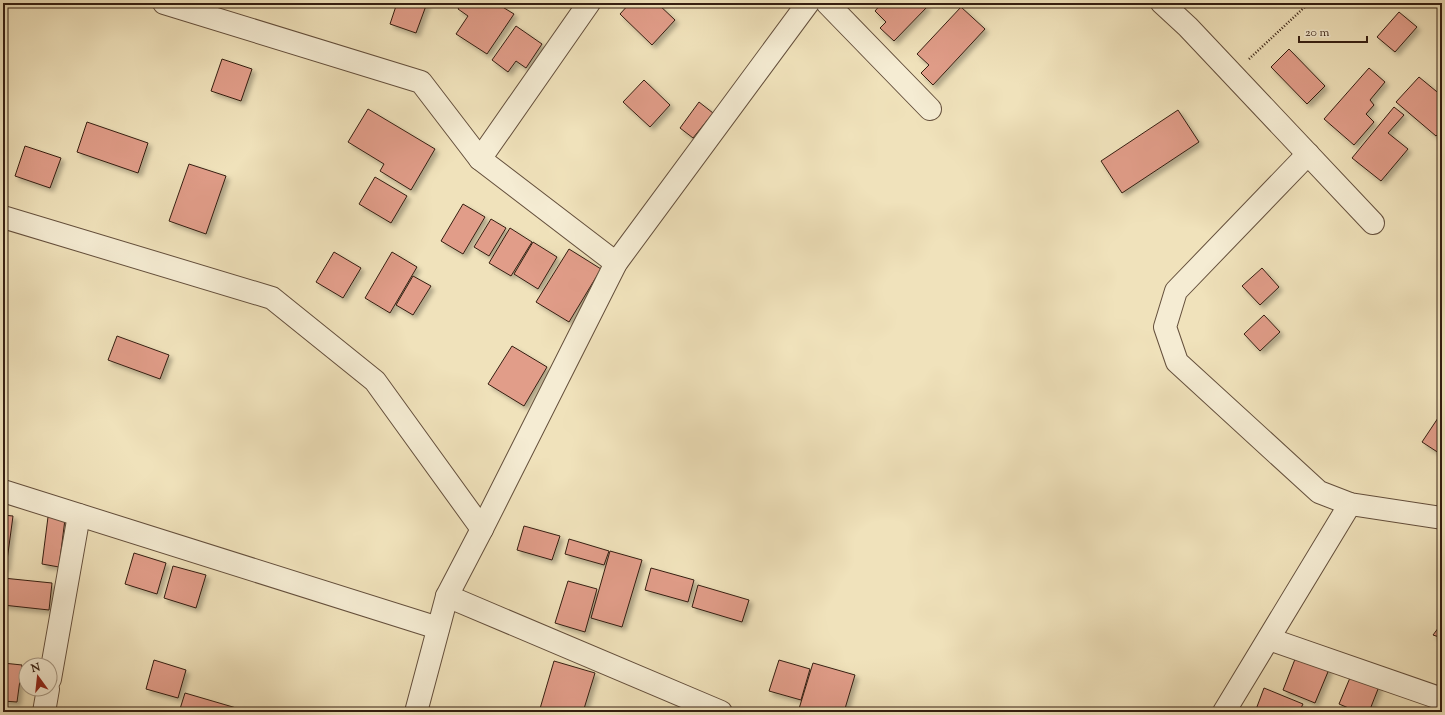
<svg xmlns="http://www.w3.org/2000/svg" width="1445" height="715" viewBox="0 0 1445 715" font-family="'Sorts Mill Goudy',serif">
<defs>
<filter id="shadow"><feDropShadow dx="3.5" dy="3.5" stdDeviation="2" flood-color="#0004"/></filter>
</defs>
<rect width="100%" height="100%" fill="#f0e2bb"/>
<filter id="stains"><feTurbulence type="fractalNoise" baseFrequency=".005" numOctaves="4"/><feColorMatrix values="0 0 0 0 .2 0 0 0 0 .09 0 0 0 0 .02 0 0 0 .5 -.17"/></filter>
<radialGradient id="worn" r=".72"><stop offset=".6" stop-color="#630" stop-opacity="0"/><stop offset="1" stop-color="#630" stop-opacity=".3"/></radialGradient>
<g fill="#e19d89" stroke="#351e11" filter="url(#shadow)">
<polygon points="397,3 427,3 416,33 390,24"/>
<polygon points="462,3 496,3 514,14 487,54 456,34 468,16 458,9"/>
<polygon points="630,3 657,3 675,20 652,45 620,14"/>
<polygon points="882,3 923,3 927,7 894,41 880,28 886,22 875,11"/>
<polygon points="961,7 985,29 933,85 921,73 929,65 917,54"/>
<polygon points="1399,12 1417,27 1395,52 1377,37"/>
<polygon points="516,26 542,44 526,68 516,61 508,72 492,60"/>
<polygon points="1289,49 1325,86 1307,104 1271,67"/>
<polygon points="222,59 252,69 241,101 211,91"/>
<polygon points="1369,68 1385,82 1370,100 1374,105 1366,114 1374,122 1354,145 1324,119"/>
<polygon points="1419,77 1442,96 1442,130 1436,136 1396,102"/>
<polygon points="644,80 670,105 650,127 623,102"/>
<polygon points="699,102 713,113 693,138 680,128"/>
<polygon points="1394,107 1404,115 1388,133 1408,149 1381,181 1352,158"/>
<polygon points="368,109 435,149 411,190 380,171 384,164 348,142"/>
<polygon points="1178,110 1199,142 1122,193 1101,161"/>
<polygon points="87,122 148,143 138,173 77,152"/>
<polygon points="25,146 61,158 50,188 15,176"/>
<polygon points="189,164 226,176 206,234 169,221"/>
<polygon points="375,177 407,196 391,223 359,204"/>
<polygon points="463,204 485,217 463,254 441,241"/>
<polygon points="491,219 506,228 489,256 474,247"/>
<polygon points="510,228 532,242 511,276 489,263"/>
<polygon points="533,242 557,257 538,289 514,274"/>
<polygon points="569,249 601,269 569,322 536,302"/>
<polygon points="334,252 361,268 343,298 316,282"/>
<polygon points="392,252 417,267 390,313 365,298"/>
<polygon points="1262,268 1279,287 1260,305 1242,286"/>
<polygon points="413,276 431,286 413,315 396,305"/>
<polygon points="1264,315 1280,332 1260,351 1244,334"/>
<polygon points="117,336 169,355 160,379 108,360"/>
<polygon points="512,346 547,367 524,406 488,384"/>
<polygon points="1442,412 1442,455 1422,442"/>
<polygon points="3,515 13,516 6,568 3,568"/>
<polygon points="48,517 65,519 59,567 42,564"/>
<polygon points="524,526 560,536 552,560 517,550"/>
<polygon points="569,539 609,551 604,565 565,554"/>
<polygon points="610,551 642,560 622,627 591,618"/>
<polygon points="134,553 166,563 157,594 125,584"/>
<polygon points="173,566 206,575 196,608 164,598"/>
<polygon points="651,568 694,580 688,602 645,590"/>
<polygon points="3,578 52,583 49,610 3,605"/>
<polygon points="568,581 597,589 585,632 555,623"/>
<polygon points="698,585 749,600 742,622 692,607"/>
<polygon points="1442,623 1442,638 1433,635"/>
<polygon points="1297,654 1330,667 1315,703 1283,690"/>
<polygon points="154,660 186,670 178,698 146,689"/>
<polygon points="779,660 810,669 801,700 769,691"/>
<polygon points="554,661 595,673 583,712 539,712"/>
<polygon points="3,663 22,665 17,702 3,701"/>
<polygon points="813,663 855,675 844,712 798,712"/>
<polygon points="1352,673 1380,684 1369,712 1358,712 1339,704"/>
<polygon points="1264,688 1303,704 1299,712 1255,712"/>
<polygon points="185,693 250,712 179,712"/>
</g>
<g fill="none" stroke-linecap="round" stroke-linejoin="round">
<defs>
<g id="minor">
<polyline points="164,3 421,82 480,159 616,263"/>
<polyline points="827,3 930,109"/>
<polyline points="1162,3 1188,27 1373,223"/>
<polyline points="1308,154 1176,291 1165,327 1177,362 1319,492 1350,504 1442,518"/>
<polyline points="480,159 589,3"/>
<polyline points="3,217 272,298 375,381 482,529"/>
<polyline points="3,491 438,628"/>
<polyline points="447,596 721,712"/>
<polyline points="1269,639 1442,699"/>
<polyline points="50,679 79,515"/>
<polyline points="44,712 48,689"/>
<polyline points="416,712 447,596 482,529 616,263 808,3"/>
<polyline points="1224,712 1350,504"/>
</g>
</defs>
<use href="#minor" stroke="#644f3c" stroke-width="24"/>
<polyline stroke="#351e11" stroke-width="2.5" stroke-dasharray="1 2" stroke-linecap="butt" points="1249,59 1309,3"/>
<use href="#minor" stroke="#f5ecd3" stroke-width="22"/>
</g>
<rect width="1445" height="715" fill="none" stroke="#f0e2bb" stroke-width="16"/>
<rect x="4" y="4" width="1437" height="707" fill="none" stroke="#351e11" stroke-width="2"/>
<rect x="8" y="8" width="1429" height="699" fill="none" stroke="#351e11"/>
<g transform="translate(38 677) rotate(345)"><circle r="19" fill="#f5ecd3" stroke="#a89a85"/>
<path d="M0-3L7 15L0 10L-7 15Z" fill="#8f2418"/>
<text y="-6" font-size="11" font-weight="bold" text-anchor="middle" fill="#351e11">N</text>
</g>
<path d="M1299 36v6h68v-6" fill="none" stroke="#351e11" stroke-width="2"/>
<text x="1305" y="36" font-size="12" fill="#351e11" stroke="#f5ecd3" stroke-width="3" paint-order="stroke">20 m</text>
<rect width="100%" height="100%" filter="url(#stains)"/>
<rect width="100%" height="100%" fill="url(#worn)"/>
</svg>
